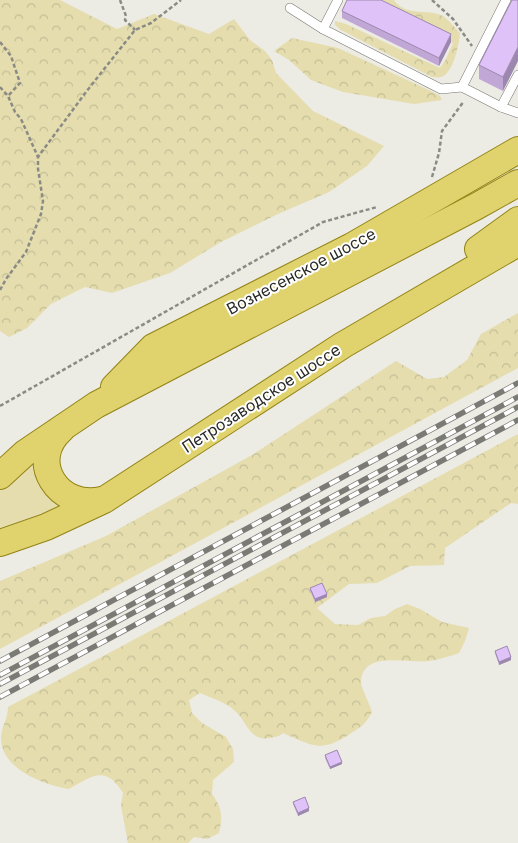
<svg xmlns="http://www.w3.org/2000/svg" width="518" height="843" viewBox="0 0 518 843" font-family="Inter,sans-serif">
<defs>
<pattern id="forest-crowns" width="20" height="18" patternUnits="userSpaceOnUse" patternTransform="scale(1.25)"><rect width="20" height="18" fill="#e5ddae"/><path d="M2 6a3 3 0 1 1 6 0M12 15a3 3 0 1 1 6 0" fill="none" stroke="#c4be96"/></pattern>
</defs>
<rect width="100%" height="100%" fill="#ecebe4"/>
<polygon fill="#e5ddae" points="38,455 66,504 0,529 0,490"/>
<g fill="url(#forest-crowns)">
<polygon points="0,0 60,0 117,29 154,14 209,34 234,19 250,40 265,51 272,60 276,73 313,111 384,146 367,166 329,192 278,214 221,242 170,273 112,293 85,287 51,304 27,328 9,337 0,331"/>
<path d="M369,0H394C405,17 427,8 443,16C449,20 455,28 460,33C459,45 453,74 441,77C438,78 435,77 432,77L341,30L335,25V21L346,24L440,68L446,59L453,43Z"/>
<polygon points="292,38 338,48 431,91 440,96 442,100 414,104 343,92 311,80 289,60 274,51"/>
<polygon points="518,313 518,368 0,649 0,581 106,536 252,455 396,361 427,379 444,377 467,360 481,334"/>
<path d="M518,434V504L511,503L445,548L444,565L410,566L377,583L349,584L317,608L335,624L358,625L371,618L385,616L395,609L407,604L420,609L442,622L469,628L465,641L459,653C449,656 439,660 429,661C408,664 361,649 361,683C361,687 370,705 372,712C365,725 362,726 350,734C321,753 313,746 283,733C279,737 275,737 269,738C250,742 246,720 235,711C226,702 211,698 200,693L189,700L192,713L202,723L226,737L233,749L234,762L213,780L212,794C222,808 223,816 219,833L207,839L194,837L188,843H128L121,806L123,793C106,765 93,775 69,789C44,785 0,769 1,737C2,726 8,718 8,707Z"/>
</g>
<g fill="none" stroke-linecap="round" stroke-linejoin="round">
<defs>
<g id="service">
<polyline points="338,0 323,29 441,89 462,87"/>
<polyline points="506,0 462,87 501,107 518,113"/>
<polyline points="290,8 323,29"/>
<polyline points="501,107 518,75"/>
</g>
<g id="primary">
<polyline points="478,249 518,220"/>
<polyline points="114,387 153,347 352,246 518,150"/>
<path d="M61,430C27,461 58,510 102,500"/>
<polyline points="0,476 25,453 96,405 477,206 518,183"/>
<polyline points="0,543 46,527 104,500 343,345 518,243"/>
</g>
</defs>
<use href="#service" stroke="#777670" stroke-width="10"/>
<use href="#primary" stroke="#928314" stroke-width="28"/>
<g stroke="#8b8b86" stroke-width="2.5" stroke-dasharray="4 2.5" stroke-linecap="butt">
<polyline points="120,0 126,16 125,20 135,30"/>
<polyline points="432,0 453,19 472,46"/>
<polyline points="0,42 11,56 20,83 8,96"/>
<polyline points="0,87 8,96 15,112 21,119 38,157"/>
<polyline points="432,177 439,153 442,131 464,101"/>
<polyline points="0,290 6,279 26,252 41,214 43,201 38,169 38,157 86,92 135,30 151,23 181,0"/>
<polyline points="0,406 323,222 377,207"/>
</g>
<use href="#service" stroke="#fff" stroke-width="9"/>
<use href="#primary" stroke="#e0d26d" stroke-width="26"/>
<defs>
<g id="rail">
<polyline points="0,661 518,383"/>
<polyline points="0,675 518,397"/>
<polyline points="0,684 518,407"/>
<polyline points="0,697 518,420"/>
</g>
</defs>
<use href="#rail" stroke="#7b7b76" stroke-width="5.5"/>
<use href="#rail" stroke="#fff" stroke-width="4" stroke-dasharray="11" stroke-linecap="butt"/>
</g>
<g fill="#c0a7d5">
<polygon points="512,0 503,91 479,79 479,65"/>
<polygon points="342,11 451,42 439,66 342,18"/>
<polygon points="310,588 327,597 315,602 310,591"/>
<polygon points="495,651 511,660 499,665 495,653"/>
<polygon points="325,755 342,764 330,769 325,758"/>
<polygon points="293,802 309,811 298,816 293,804"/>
</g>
<g fill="#9c88ae">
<polygon points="451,34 451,42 439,66 439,58"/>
<polygon points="518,47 518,61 503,91 503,77"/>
<polygon points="327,594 327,597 315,602 315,599"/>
<polygon points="511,657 511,660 499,665 499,662"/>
<polygon points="342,762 342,764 330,769 330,767"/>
<polygon points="309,808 309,811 298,816 298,813"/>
</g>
<g fill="#dfc2f8" stroke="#9c88ae">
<polygon points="347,0 381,0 451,34 439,58 342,11"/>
<polygon points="512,0 518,0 518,47 503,77 479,65"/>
<polygon points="322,583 327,594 315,599 310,588"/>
<polygon points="507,646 511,657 499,662 495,651"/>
<polygon points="337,750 342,762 330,767 325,755"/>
<polygon points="305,797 309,808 298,813 293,802"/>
</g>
<g text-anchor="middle" stroke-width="4" stroke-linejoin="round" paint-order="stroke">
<g font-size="16" fill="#292926" stroke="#fff">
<text transform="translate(301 271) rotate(-28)" y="6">Вознесенское шоссе</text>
<text transform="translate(261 398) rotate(-33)" y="6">Петрозаводское шоссе</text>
</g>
</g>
</svg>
